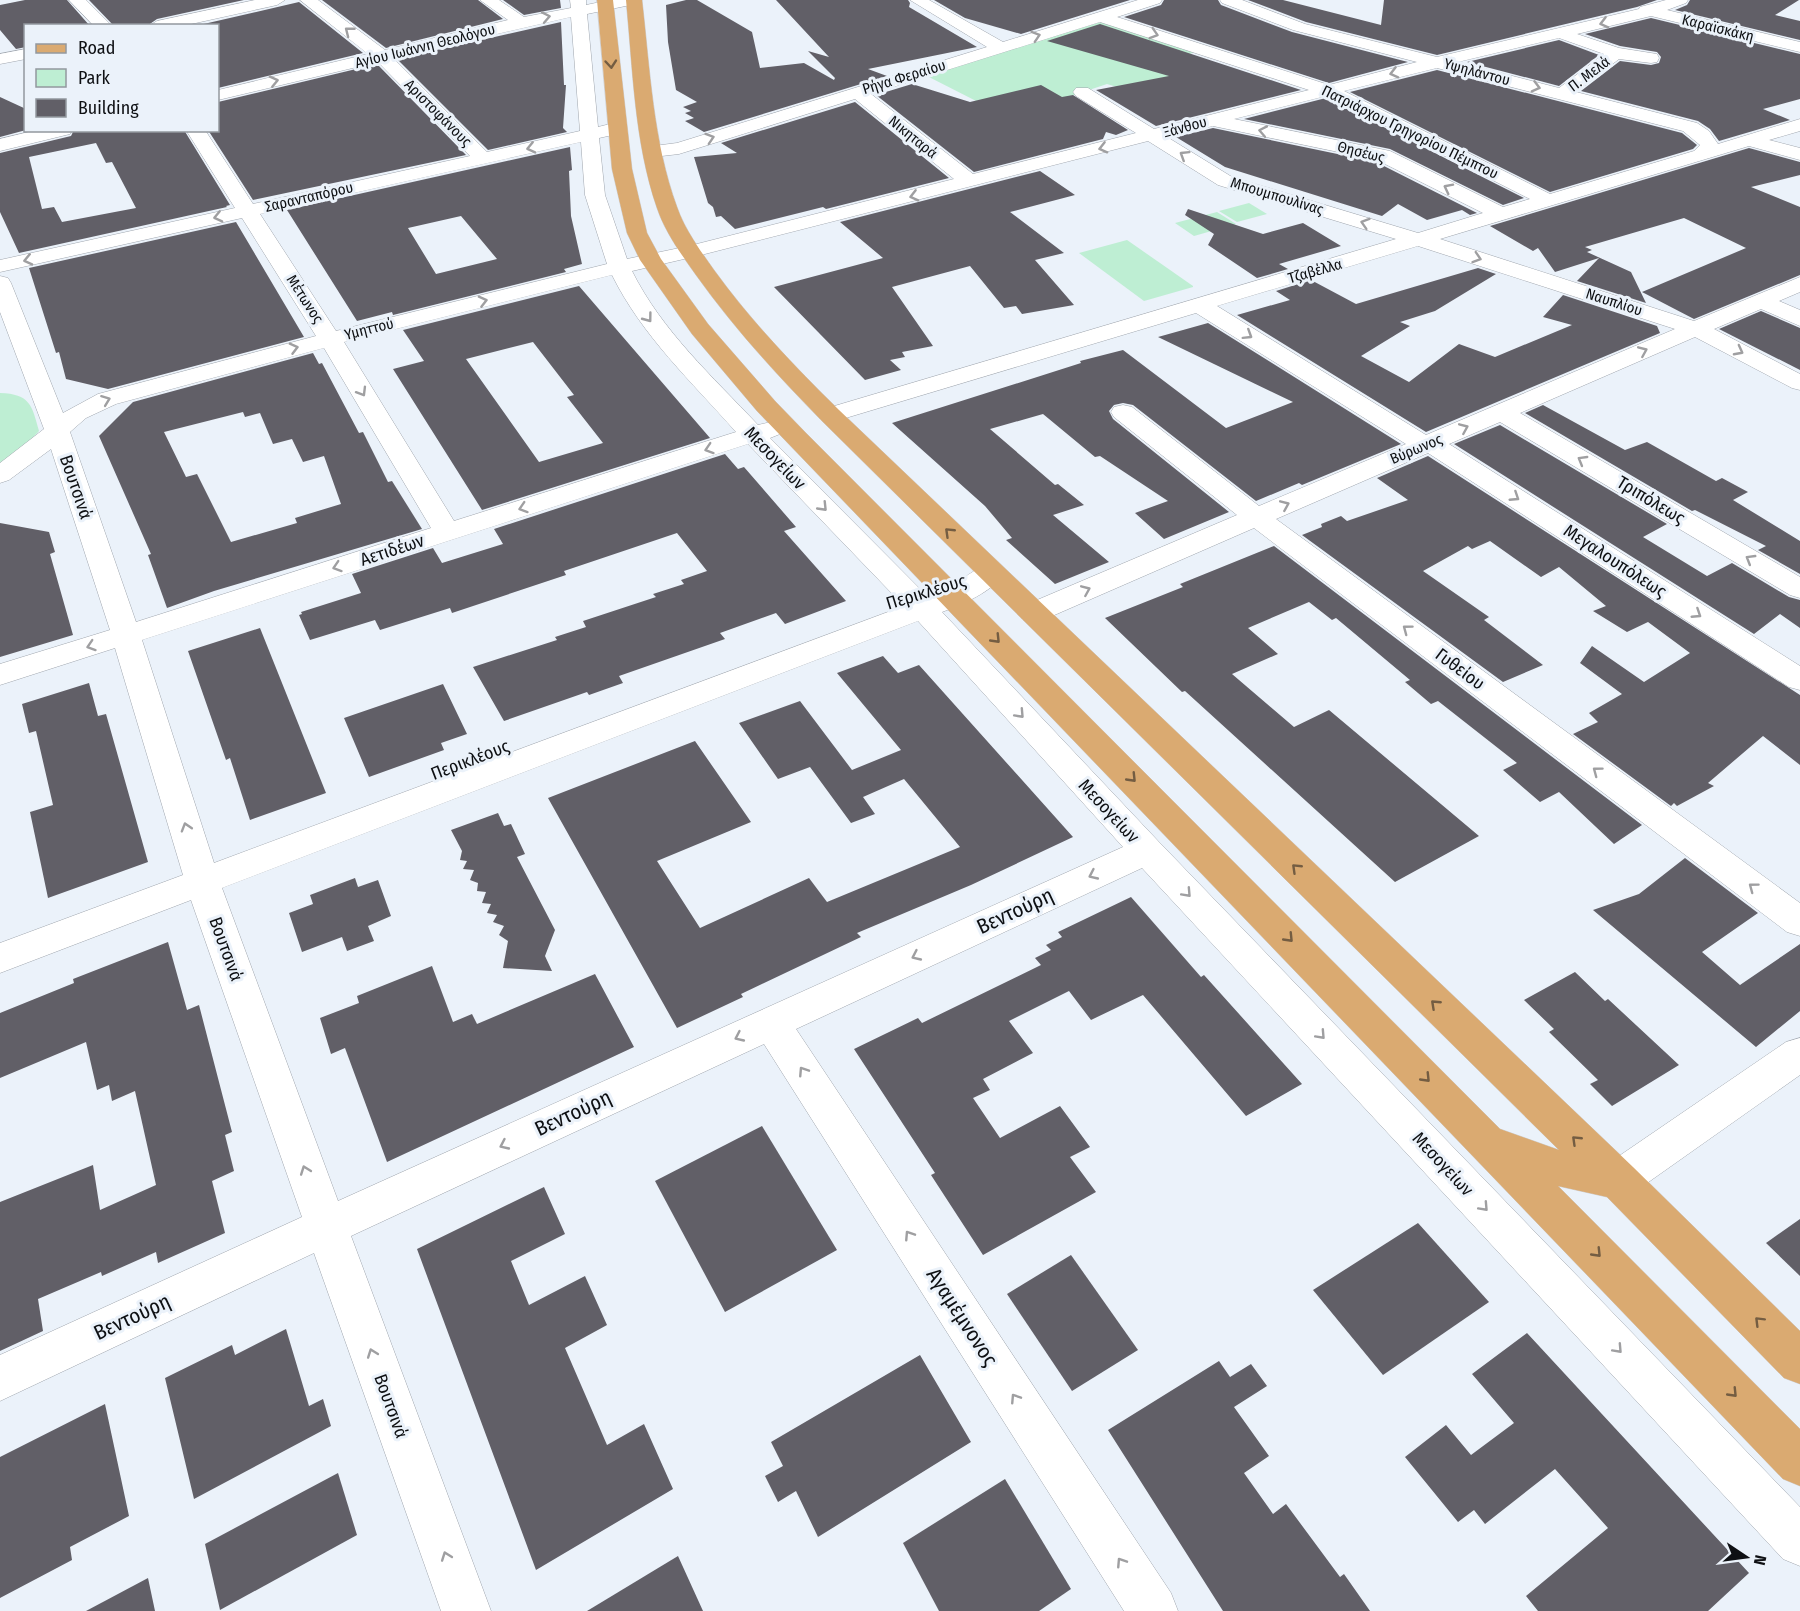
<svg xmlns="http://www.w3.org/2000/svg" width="1800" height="1611" viewBox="0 0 1800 1611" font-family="'Fira Sans Condensed',sans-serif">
<rect width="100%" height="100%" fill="#ebf2fa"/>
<g fill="#beeed3">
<polygon points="1104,21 1199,50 1167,64 1192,73 1140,94 1107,84 1065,98 984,105 925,75"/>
<polygon points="1249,203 1267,214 1237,222 1219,211"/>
<polygon points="1217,212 1236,224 1194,236 1175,223"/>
<polygon points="1127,240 1193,286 1193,287 1144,301 1079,253"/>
<path d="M0,393C30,394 32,405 39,431L15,457L0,469Z"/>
</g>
<g fill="#615f67" fill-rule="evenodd">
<polygon points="25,0 67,0 90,26 26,26 26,47 16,49 0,30 0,5"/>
<polygon points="89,0 244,0 157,19 147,26 114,26"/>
<polygon points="322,0 478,0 503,19 386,48"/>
<polygon points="503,0 560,0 561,8 524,15"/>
<polygon points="686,0 697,0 752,32 760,68 804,63 834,80 835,78 808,51 829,57 776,0 908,0 910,3 909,7 977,47 868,69 887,76 704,132 685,121 694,118 685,113 691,111 683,107 697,102 676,90 668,42 666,5"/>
<polygon points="934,0 1130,0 1021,34 965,18"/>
<polygon points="1164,0 1218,0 1221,5 1292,32 1408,62 1329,83 1124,17 1161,5"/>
<polygon points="1248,0 1283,0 1381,25 1384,0 1657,0 1637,7 1437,55 1306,22"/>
<polygon points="1690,0 1799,0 1775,15 1800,21 1800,40 1675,10 1687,5"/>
<polygon points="299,2 363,53 218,88 218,26 195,26"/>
<polygon points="1651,18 1800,54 1800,99 1763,109 1790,120 1719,141 1710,129 1698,121 1581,91 1620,61 1651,65 1659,63 1661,57 1657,52 1620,46 1585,34"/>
<polygon points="561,22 564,85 566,85 563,128 567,132 488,150 397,59"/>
<polygon points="1100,24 1301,90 1156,126 1096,90 1169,76 1047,41"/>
<polygon points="1559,40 1599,55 1559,86 1467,62"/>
<polygon points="377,64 466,155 253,200 208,130 218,130 218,102"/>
<polygon points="1437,70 1682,133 1697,145 1693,149 1550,192 1350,92"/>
<polygon points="912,84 970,102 1041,85 1062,97 1073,95 1128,130 1116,135 1106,132 1103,139 974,172 876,95"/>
<polygon points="0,97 26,109 26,130 0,137"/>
<polygon points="1326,98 1524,198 1503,205 1390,149 1244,119"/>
<polygon points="855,102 949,178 826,209 823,207 735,229 721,216 716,217 713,207 708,203 694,157 737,153 721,143"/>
<polygon points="1213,128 1376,162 1477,213 1470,215 1462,210 1427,220 1398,204 1382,216 1225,167 1176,137"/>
<path d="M74,130H184L230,205L226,206L227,207L19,253L0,212V153L71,136ZM96,143L106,163L112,162L136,208L62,222L54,207L42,209L29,157Z"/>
<path d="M570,147L572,170L569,171L571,216L582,264L564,269L566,272L393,315L392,312L357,321L287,210ZM461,216L497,259L436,274L408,228Z"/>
<polygon points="1749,148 1800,162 1800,175 1751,187 1800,207 1800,275 1694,319 1642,292 1746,248 1684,218 1585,247 1592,250 1587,252 1631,272 1646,303 1577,281 1599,258 1555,272 1538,248 1533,251 1490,226"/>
<polygon points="1040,171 1075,195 1010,212 1064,253 1035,260 1074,305 1022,314 1016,306 1004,308 970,266 892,287 933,346 902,352 905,357 890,360 901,370 865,380 774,287 883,258 840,222"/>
<polygon points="1188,209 1263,234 1303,223 1341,246 1279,264 1288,269 1257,278 1208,245 1214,234 1185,215"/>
<polygon points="236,222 304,337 108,389 66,379 59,352 56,353 29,268"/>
<polygon points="1478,268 1496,274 1435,311 1400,322 1410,326 1361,356 1409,382 1459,344 1495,357 1572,325 1543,317 1563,295 1657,326 1660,333 1426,432 1237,315 1290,300 1276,291 1311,280 1356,304"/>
<path d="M579,286L710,438L482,510L393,369L424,361L403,330ZM533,342L574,395L567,397L603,443L539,462L466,359Z"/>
<polygon points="1761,311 1800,328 1800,370 1719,329"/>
<polygon points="1208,323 1401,444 1302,485 1299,483 1256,501 1133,405 1123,403 1114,405 1109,411 1113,419 1229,512 1164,539 1135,513 1168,501 1100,456 1095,457 1043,414 990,429 1055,485 1058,484 1084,505 1053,515 1109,562 1055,584 1006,540 1012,538 985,506 892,423 1081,363 1080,361 1123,350 1226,428 1293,402 1158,337"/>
<path d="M313,353L319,364L322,363L359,433L363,432L388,482L392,481L422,529L214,591L167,608L148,555L151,554L99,436L133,402ZM243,412L245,417L260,413L273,444L292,439L303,462L324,456L341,504L295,518L297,523L231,542L197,474L186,477L164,432Z"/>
<polygon points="1543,405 1625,450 1647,442 1716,481 1722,478 1748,492 1733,500 1800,541 1800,574 1758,550 1766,546 1695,510 1692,511 1525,413"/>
<polygon points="1500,425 1667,524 1643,537 1707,576 1732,563 1789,597 1800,600 1800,628 1780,614 1754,634 1454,444"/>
<polygon points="725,454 738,469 744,467 796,527 784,531 846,601 785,624 776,613 720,633 725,639 619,676 623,683 589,695 587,692 504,721 473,667 557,640 555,637 586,627 583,621 656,597 653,594 684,584 681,580 707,571 677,533 564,571 566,575 452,613 450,608 380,630 375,620 310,640 299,615 302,614 301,612 361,593 352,574 433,548 442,563 503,544 494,529"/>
<polygon points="1428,456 1800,695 1800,765 1763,736 1708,783 1714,786 1677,806 1674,803 1671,806 1573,734 1598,722 1589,713 1622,694 1580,663 1592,646 1644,682 1690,653 1648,622 1627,632 1593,611 1606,606 1559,567 1541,577 1490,541 1472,549 1468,546 1423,571 1489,617 1484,620 1543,665 1503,682 1302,535 1322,527 1321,524 1341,516 1347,521 1408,500 1377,478"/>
<polygon points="0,523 49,532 55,552 50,554 73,635 0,657"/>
<polygon points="1274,546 1642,825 1614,844 1559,792 1540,802 1503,770 1517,763 1438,701 1431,704 1405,682 1410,680 1336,618 1332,620 1309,602 1248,628 1278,654 1232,674 1294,727 1329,710 1479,836 1395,882 1185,691 1182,692 1105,618 1183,587 1180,584"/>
<polygon points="260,628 326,793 250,820 230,758 226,760 188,651"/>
<polygon points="883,656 898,673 919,665 1073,837 971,885 857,933 861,937 741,994 743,997 677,1028 548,798 695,741 751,822 657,861 700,928 809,878 827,902 960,847 904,779 863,797 875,814 851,823 810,767 778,779 739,723 800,701 852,770 901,750 837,673"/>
<polygon points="89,683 98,716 106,714 148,862 48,898 30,812 53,805 36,731 29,733 22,704"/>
<polygon points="443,684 467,734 441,743 444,750 369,777 344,718"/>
<polygon points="498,813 504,826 511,824 525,854 517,857 555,930 545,956 552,971 503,968 508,941 499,935 504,926 493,922 497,915 487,913 491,904 482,903 486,892 477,891 478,883 470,880 474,870 463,869 467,861 460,860 462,851 451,830"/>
<polygon points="1685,858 1758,913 1702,952 1740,985 1800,944 1800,1011 1756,1047 1593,910 1639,894"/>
<polygon points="355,878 358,887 378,880 391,916 368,926 374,941 347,951 342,937 302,952 289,913 313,904 310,895"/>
<polygon points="1131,897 1201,977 1204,975 1302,1084 1246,1116 1143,995 1091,1020 1069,991 1009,1021 1033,1053 983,1079 990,1090 973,1098 1000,1138 1060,1106 1090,1147 1070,1157 1096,1192 983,1255 931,1175 935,1173 854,1049 918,1018 922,1023 1041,965 1035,958 1051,950 1046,945 1062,937 1058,932"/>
<polygon points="168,942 187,1010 199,1005 232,1132 225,1135 234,1171 212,1181 225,1233 158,1263 156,1252 102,1276 101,1272 38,1299 43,1331 0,1351 0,1202 93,1165 100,1210 156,1185 135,1091 112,1101 109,1085 97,1090 86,1042 0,1078 0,1013 74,983 73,979"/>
<polygon points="432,966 453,1022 472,1014 477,1024 595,974 634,1047 387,1162 345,1048 331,1054 320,1018 359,1003 357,996"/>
<polygon points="1575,972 1605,1001 1608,999 1679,1065 1612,1106 1590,1084 1598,1080 1549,1032 1554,1029 1524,1000"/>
<polygon points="762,1126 837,1250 725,1312 655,1181"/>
<polygon points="544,1187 565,1234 511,1261 529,1305 585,1276 607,1325 565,1348 607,1445 644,1424 673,1489 536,1570 417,1249"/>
<polygon points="1800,1219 1800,1276 1766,1243"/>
<polygon points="1418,1223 1489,1302 1383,1375 1313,1290"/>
<polygon points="1071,1255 1138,1350 1072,1391 1007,1294"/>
<polygon points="286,1329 309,1406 323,1399 331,1426 194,1499 165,1378 232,1345 235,1355"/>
<polygon points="1527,1333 1749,1573 1708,1611 1538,1611 1526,1596 1608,1528 1555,1469 1485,1524 1474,1510 1458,1522 1405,1457 1446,1425 1471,1455 1514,1423 1472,1374"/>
<polygon points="920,1355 971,1442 818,1537 796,1491 778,1502 765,1476 783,1466 771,1442"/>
<polygon points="1219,1361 1230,1377 1251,1364 1267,1386 1234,1407 1269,1456 1244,1473 1273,1514 1286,1504 1340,1577 1344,1574 1370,1611 1223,1611 1108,1430"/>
<polygon points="105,1404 129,1516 70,1547 72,1560 0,1598 0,1457"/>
<polygon points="338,1473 357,1535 220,1610 205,1544"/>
<polygon points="1005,1479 1071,1589 1039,1611 939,1611 903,1543"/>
<polygon points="678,1556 703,1611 587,1611"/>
<polygon points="148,1578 155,1611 86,1611"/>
</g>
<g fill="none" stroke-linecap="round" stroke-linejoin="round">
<defs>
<g id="minor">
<polygon points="69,0 86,0 112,26 94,26"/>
<polygon points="255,0 285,0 277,5 182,26 149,26 157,21"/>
<path d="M300,0H318L385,50L508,20L480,0H499L524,17L571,8L570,0H586V5L610,0H642L640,3L587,14L598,127L610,124L617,126L619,130L617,134L599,138L605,195L627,259L689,246L954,179L855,99L679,154L653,157L646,155L644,151L646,147L677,143L987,47L910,0H929L1003,42L1138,0H1162L1160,3L1117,17L1329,85L1417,62L1293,30L1222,3L1220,0H1242L1305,24L1437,57L1639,9L1640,7L1666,0H1688L1686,3L1667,10L1800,42V52L1651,16L1577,34L1619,48L1657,54L1659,58L1657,62L1651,63L1619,59L1576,92L1697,123L1709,131L1718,144L1800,119V131L1769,140L1800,148V160L1749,146L1440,239L1694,321L1800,277V292L1779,301L1800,310V326L1761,309L1714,329L1800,374V390L1792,388L1695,337L1520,413L1800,577V598L1790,595L1500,422L1449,444L1800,666V690L1789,687L1428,453L1276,519L1800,903V936L1787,932L1254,528L1043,620L1033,622L1023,620L1019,613L1023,606L1237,515L1114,417L1111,412L1114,407L1123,405L1132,407L1259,506L1406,444L1196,313L839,420L830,422L821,420L818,415L821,410L1396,239L1218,185L1148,141L697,256L632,271C662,331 712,376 758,425L771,422L780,424L783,429L780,434L770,438L928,597C934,595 940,593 946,590C964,580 979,561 1001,567L1005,573C992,592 963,604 942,612L1159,842L1800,1507V1566L1783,1559L1142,868L796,1029L1171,1593L1178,1611H1124L764,1044L351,1236L491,1611H441L314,1253L0,1401V1355L302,1217L191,900L0,973V943L183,875L115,648L0,685V664L110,630L51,449L9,480L0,483V463L44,429L0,312V276L8,278L11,283L63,413L98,394L316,336L242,218L0,272V260L235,208L186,130H205L253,204L470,156L378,62L218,100V90L368,54ZM571,17L580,131L487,152L393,58ZM1100,22L1309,90L1154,129L1088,88H1076L1073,92L1076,96L1136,133L973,174L871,94ZM1559,38L1604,54L1559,88L1458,62ZM1437,68L1683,131L1700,145L1694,151L1550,194L1344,91ZM1326,96L1530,199L1503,207L1390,151L1234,119ZM1213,126L1377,160L1483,213L1418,233L1232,177L1167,137ZM581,142L585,195L607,264L336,331L260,214ZM1418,246L1675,329L1426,435L1217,306ZM612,275C642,336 692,382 736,432L454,521L344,342ZM324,348L431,528L136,622L70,432L86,418L116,404ZM748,444L904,606L214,863L142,640ZM918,621L1123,847L338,1201L222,888Z"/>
<polygon points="26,49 26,59 0,64 0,54"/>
<polygon points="37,130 72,130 70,134 0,151 0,139"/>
<polygon points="1800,1038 1800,1075 1633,1193 1618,1199 1603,1193 1597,1180 1603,1167 1786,1042"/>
</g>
<path id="major" d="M597,0H613L632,169L647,233L661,259L708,324L775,401L805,432L1500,1129L1559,1150L821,420C776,374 733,327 696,275C681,254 665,232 657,208C634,141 633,69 626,0H642C650,69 653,141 677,207C685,230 700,250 714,270C751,321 794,366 839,410L1633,1167L1800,1331V1384L1784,1378L1607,1197L1558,1186L1800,1429V1486L1783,1479L757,411L692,334L640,260L627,233L612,169Z"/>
</defs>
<use href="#minor" stroke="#a0a6ae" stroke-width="1"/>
<use href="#major" stroke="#cfcfd0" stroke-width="1"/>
<use href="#minor" fill="#fff" fill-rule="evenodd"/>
<use href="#major" fill="#daaa71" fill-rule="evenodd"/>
</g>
<defs><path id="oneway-chevron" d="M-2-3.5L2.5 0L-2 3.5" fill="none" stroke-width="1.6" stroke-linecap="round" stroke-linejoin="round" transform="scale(1.5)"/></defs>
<g stroke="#9f9fa1">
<use href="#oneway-chevron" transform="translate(546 17) rotate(-11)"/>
<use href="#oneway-chevron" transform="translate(1604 23) rotate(166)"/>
<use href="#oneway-chevron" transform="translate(349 31) rotate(-142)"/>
<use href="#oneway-chevron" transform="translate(1154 34) rotate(17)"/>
<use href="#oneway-chevron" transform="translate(1036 36) rotate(-18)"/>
<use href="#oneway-chevron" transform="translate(1394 73) rotate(166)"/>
<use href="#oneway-chevron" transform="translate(274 81) rotate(-13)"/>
<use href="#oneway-chevron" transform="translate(1536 87) rotate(15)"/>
<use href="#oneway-chevron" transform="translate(1263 131) rotate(-169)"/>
<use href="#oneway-chevron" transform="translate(710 138) rotate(-18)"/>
<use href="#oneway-chevron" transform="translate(531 148) rotate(167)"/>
<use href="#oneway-chevron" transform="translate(1103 148) rotate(166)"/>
<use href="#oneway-chevron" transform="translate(1184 155) rotate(-148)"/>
<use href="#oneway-chevron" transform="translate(1448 188) rotate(-153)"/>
<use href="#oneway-chevron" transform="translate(914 196) rotate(166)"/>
<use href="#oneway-chevron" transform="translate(218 217) rotate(167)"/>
<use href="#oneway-chevron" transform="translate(1365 223) rotate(-163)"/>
<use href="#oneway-chevron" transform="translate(1477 258) rotate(18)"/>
<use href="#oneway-chevron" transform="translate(28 260) rotate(167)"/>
<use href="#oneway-chevron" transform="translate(483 301) rotate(-14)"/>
<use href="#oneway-chevron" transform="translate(648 318) rotate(53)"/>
<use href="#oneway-chevron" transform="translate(1248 335) rotate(32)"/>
<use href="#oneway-chevron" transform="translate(294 348) rotate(-15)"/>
<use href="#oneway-chevron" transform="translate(1643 351) rotate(-23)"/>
<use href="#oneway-chevron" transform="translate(1739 351) rotate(28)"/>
<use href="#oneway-chevron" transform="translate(362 392) rotate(59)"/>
<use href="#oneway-chevron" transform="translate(106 400) rotate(-21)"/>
<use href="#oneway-chevron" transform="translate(1464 428) rotate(-23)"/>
<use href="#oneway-chevron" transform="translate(709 449) rotate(162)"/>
<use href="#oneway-chevron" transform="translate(1582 460) rotate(-150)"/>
<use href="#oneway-chevron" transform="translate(1515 497) rotate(33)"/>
<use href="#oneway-chevron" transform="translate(1285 505) rotate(-23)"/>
<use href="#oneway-chevron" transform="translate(823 507) rotate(46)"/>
<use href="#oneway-chevron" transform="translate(523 508) rotate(162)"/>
<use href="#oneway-chevron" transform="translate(1750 559) rotate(-149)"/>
<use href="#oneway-chevron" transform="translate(337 567) rotate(162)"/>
<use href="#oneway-chevron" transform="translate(1086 590) rotate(-23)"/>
<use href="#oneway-chevron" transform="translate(1697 614) rotate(33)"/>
<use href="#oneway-chevron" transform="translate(1407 629) rotate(-143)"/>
<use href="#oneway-chevron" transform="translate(91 646) rotate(162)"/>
<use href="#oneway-chevron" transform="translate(1020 714) rotate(47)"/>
<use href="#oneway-chevron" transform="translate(1597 771) rotate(-143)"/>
<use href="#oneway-chevron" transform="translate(186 827) rotate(-107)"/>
<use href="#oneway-chevron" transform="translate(1093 875) rotate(155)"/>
<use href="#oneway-chevron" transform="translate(1753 887) rotate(-143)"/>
<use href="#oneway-chevron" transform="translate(1187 893) rotate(47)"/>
<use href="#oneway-chevron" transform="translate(916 956) rotate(155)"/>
<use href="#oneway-chevron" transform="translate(1321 1035) rotate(47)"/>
<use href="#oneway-chevron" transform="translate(739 1037) rotate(155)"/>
<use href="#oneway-chevron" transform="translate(803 1071) rotate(-123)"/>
<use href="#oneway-chevron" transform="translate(504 1145) rotate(155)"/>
<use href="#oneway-chevron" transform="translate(305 1170) rotate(-110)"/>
<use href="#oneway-chevron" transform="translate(1484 1207) rotate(47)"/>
<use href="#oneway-chevron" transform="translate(909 1235) rotate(-123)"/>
<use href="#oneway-chevron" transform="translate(1618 1349) rotate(47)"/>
<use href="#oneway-chevron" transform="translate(372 1353) rotate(-110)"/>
<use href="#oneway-chevron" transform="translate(1015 1398) rotate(-123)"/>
<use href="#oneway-chevron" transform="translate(446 1556) rotate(-110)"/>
<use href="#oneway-chevron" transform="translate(1121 1562) rotate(-123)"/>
</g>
<g stroke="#745d42">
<use href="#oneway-chevron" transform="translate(611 64) rotate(85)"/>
<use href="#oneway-chevron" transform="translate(949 532) rotate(-136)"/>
<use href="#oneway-chevron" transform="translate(996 639) rotate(46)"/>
<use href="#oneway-chevron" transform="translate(1132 778) rotate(46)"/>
<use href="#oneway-chevron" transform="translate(1296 868) rotate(-136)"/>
<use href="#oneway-chevron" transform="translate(1289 938) rotate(46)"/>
<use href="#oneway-chevron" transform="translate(1435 1004) rotate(-137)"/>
<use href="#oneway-chevron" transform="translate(1426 1078) rotate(46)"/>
<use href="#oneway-chevron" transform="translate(1576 1140) rotate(-136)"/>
<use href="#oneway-chevron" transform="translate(1597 1253) rotate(46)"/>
<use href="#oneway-chevron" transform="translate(1759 1321) rotate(-135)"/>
<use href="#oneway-chevron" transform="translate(1733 1393) rotate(46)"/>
</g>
<g text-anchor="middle" stroke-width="6" stroke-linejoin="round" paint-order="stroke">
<g font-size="15" fill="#0e1013" stroke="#ebf2fa">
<text transform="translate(1718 28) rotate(14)" y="5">Καραϊσκάκη</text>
<text transform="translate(425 46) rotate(-14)" y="5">Αγίου Ιωάννη Θεολόγου</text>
<text transform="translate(1477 72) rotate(15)" y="5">Υψηλάντου</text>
<text transform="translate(1589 74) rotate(-37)" y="5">Π. Μελά</text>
<text transform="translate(904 77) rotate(-17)" y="5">Ρήγα Φεραίου</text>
<text transform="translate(438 113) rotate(45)" y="5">Αριστοφάνους</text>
<text transform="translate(1185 127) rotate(-15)" y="5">Ξάνθου</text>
<text transform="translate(1410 132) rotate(26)" y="5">Πατριάρχου Γρηγορίου Πέμπτου</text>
<text transform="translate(913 137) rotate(39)" y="5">Νικηταρά</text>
<text transform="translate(1361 152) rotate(14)" y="5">Θησέως</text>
<text transform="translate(1277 196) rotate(17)" y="5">Μπουμπουλίνας</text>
<text transform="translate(309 197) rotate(-13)" y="5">Σαρανταπόρου</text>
<text transform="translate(1315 271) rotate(-16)" y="5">Τζαβέλλα</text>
<text transform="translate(305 299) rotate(57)" y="5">Μέτωνος</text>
<text transform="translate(1614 302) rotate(18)" y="5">Ναυπλίου</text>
<text transform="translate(369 329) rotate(-14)" y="5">Υμηττού</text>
<text transform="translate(1416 449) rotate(-23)" y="5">Βύρωνος</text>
</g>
<g font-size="18" fill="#0e1013" stroke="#ebf2fa">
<text transform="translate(775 458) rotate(46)" y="6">Μεσογείων</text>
<text transform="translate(76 487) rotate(71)" y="6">Βουτσινά</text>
<text transform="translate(1651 500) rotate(31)" y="6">Τριπόλεως</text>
<text transform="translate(392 550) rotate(-18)" y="6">Αετιδέων</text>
<text transform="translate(1615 561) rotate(33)" y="6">Μεγαλουπόλεως</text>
<text transform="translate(926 592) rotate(-17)" y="6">Περικλέους</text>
<text transform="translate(1460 669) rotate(37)" y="6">Γυθείου</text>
<text transform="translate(470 760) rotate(-21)" y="6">Περικλέους</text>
<text transform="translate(1109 811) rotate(47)" y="6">Μεσογείων</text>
<text transform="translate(226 949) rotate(70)" y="6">Βουτσινά</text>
<text transform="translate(1443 1164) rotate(47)" y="6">Μεσογείων</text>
<text transform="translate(391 1406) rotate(70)" y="6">Βουτσινά</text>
</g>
<g font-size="21" fill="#0e1013" stroke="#ebf2fa">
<text transform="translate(1015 911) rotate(-25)" y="7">Βεντούρη</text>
<text transform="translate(573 1113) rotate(-25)" y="7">Βεντούρη</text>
<text transform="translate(132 1317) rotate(-25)" y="7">Βεντούρη</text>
<text transform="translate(962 1317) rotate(57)" y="7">Αγαμέμνονος</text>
</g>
</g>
<rect x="24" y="24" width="195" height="108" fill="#ebf2fa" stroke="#93989e" stroke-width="1.5"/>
<rect x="36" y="44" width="30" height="9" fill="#daaa71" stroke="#93989e" stroke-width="1.5"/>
<text x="78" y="54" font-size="18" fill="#0e1013">Road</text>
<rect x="36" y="69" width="30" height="18" fill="#beeed3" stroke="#93989e" stroke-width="1.5"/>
<text x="78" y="84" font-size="18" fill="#0e1013">Park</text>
<rect x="36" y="99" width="30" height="18" fill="#615f67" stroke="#93989e" stroke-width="1.5"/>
<text x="78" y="114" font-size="18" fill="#0e1013">Building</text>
<g transform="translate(1746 1557) rotate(103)" stroke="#ebf2fa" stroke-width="4.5" paint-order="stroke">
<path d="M0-4.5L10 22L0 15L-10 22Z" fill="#0e1013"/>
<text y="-9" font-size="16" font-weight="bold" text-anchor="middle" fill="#0e1013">N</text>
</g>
</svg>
